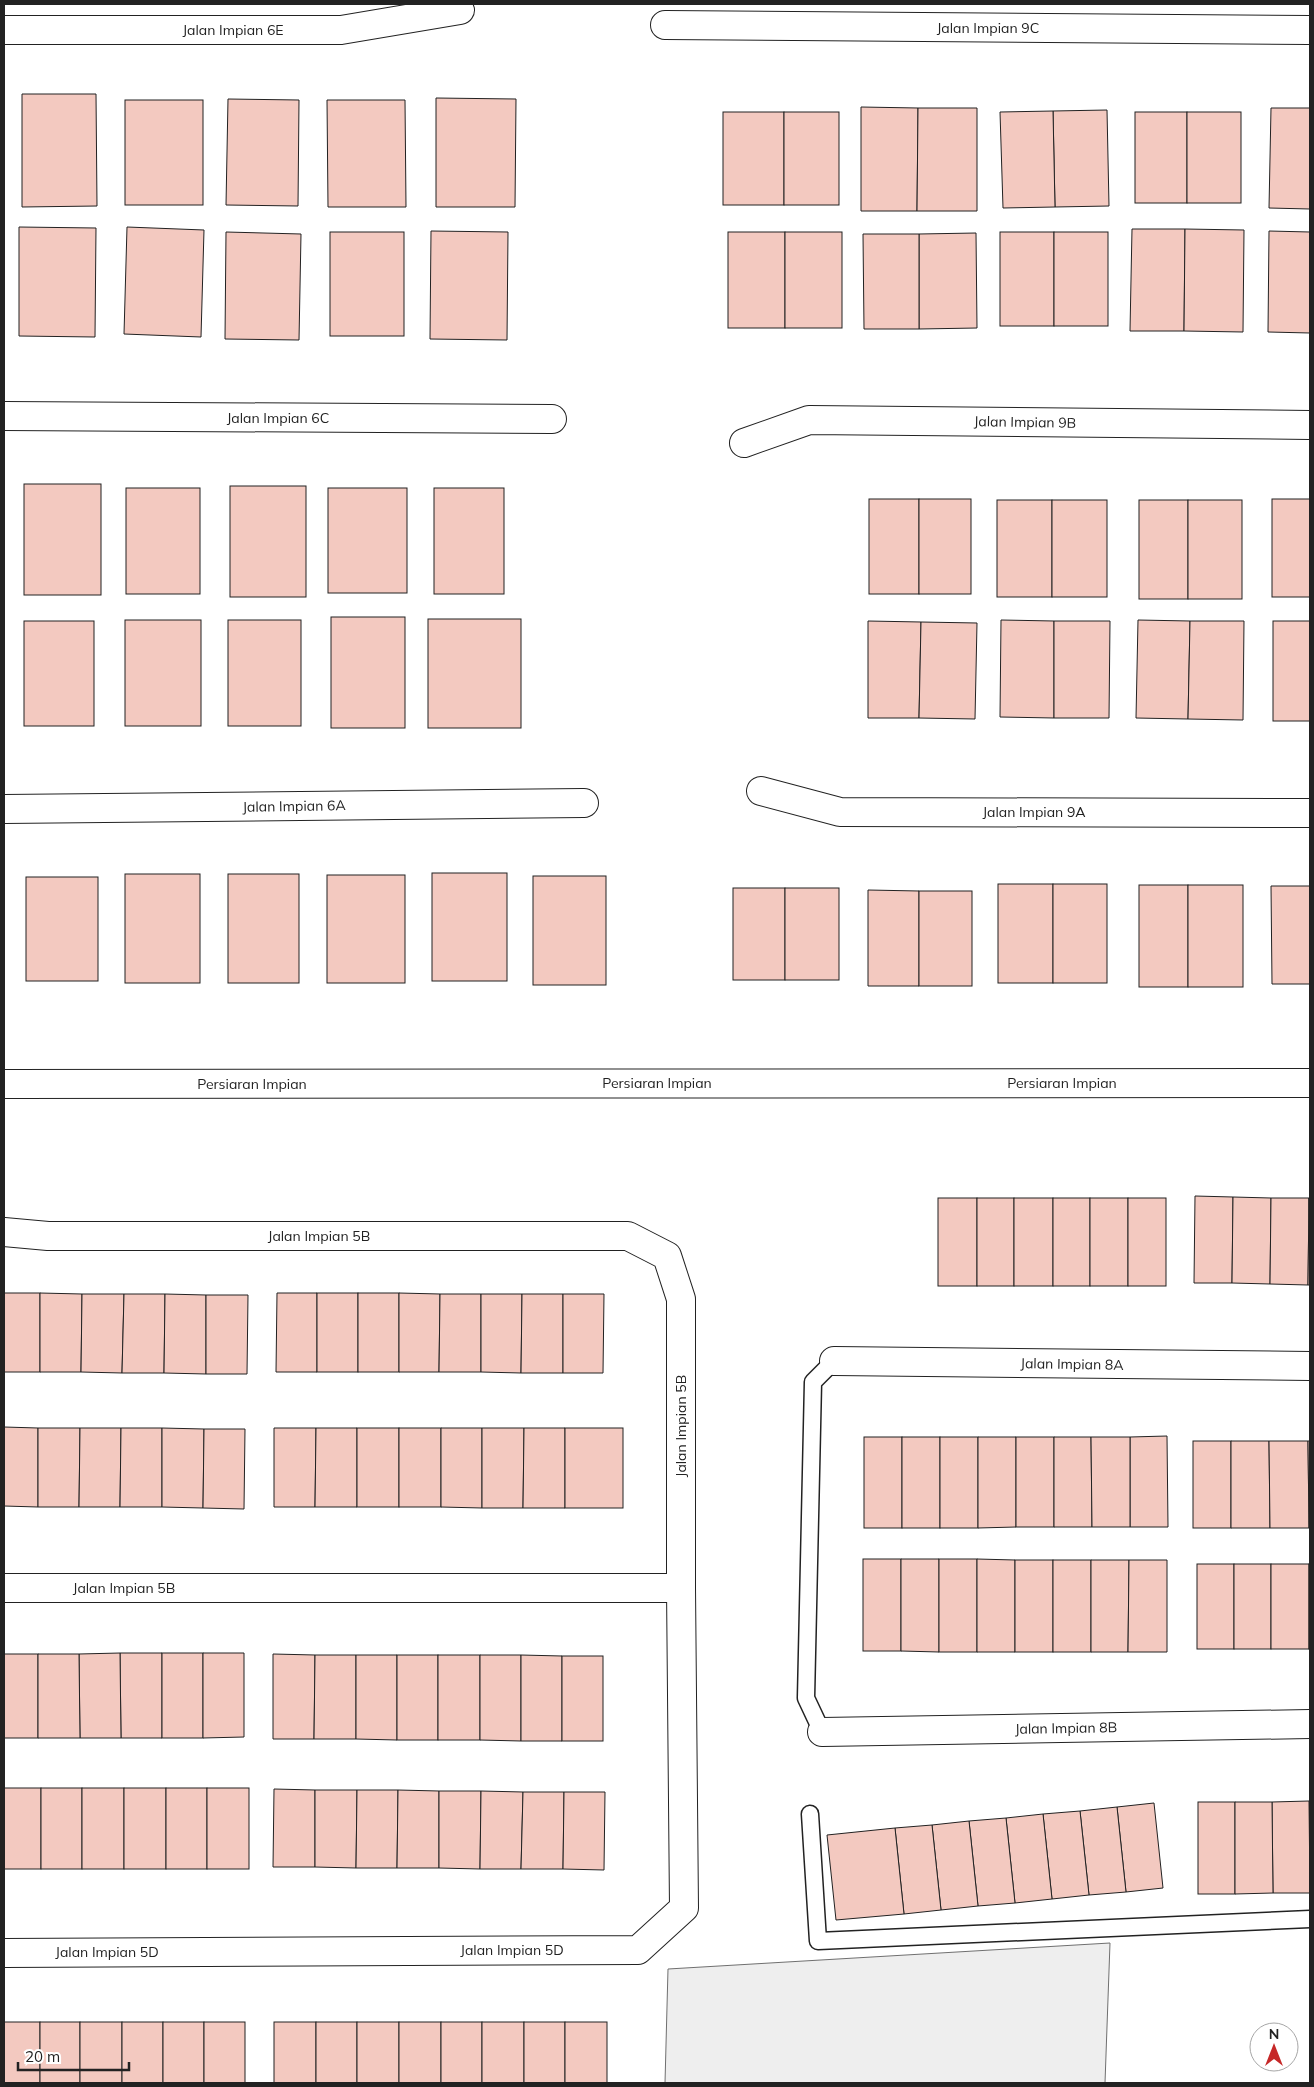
<svg xmlns="http://www.w3.org/2000/svg" width="1314" height="2087" viewBox="0 0 1314 2087" font-family="Mulish,sans-serif">
<rect width="100%" height="100%" fill="#fff"/>
<polygon fill="#eee" stroke="#6f6f6f" points="1110,1943 1105,2083 665,2083 668,1969"/>
<g fill="#f3c9c0" stroke="#222">
<polygon points="22,94 96,94 97,206 22,207"/>
<polygon points="436,98 516,99 515,207 436,207"/>
<polygon points="228,99 299,100 298,206 226,205"/>
<rect x="125" y="100" width="78" height="105"/>
<polygon points="327,100 405,100 406,207 328,207"/>
<polygon points="861,107 918,108 917,211 861,211"/>
<polygon points="918,108 977,108 977,211 917,211"/>
<polygon points="1271,108 1310,108 1310,209 1269,208"/>
<polygon points="1107,110 1109,206 1055,207 1053,111"/>
<polygon points="1053,111 1055,207 1003,208 1000,112"/>
<rect x="723" y="112" width="61" height="93"/>
<rect x="784" y="112" width="55" height="93"/>
<rect x="1135" y="112" width="52" height="91"/>
<rect x="1187" y="112" width="54" height="91"/>
<polygon points="19,227 96,228 95,337 19,336"/>
<polygon points="127,227 204,230 201,337 124,334"/>
<polygon points="1132,229 1185,229 1184,331 1130,331"/>
<polygon points="1185,229 1244,230 1243,332 1184,331"/>
<polygon points="431,231 508,232 507,340 430,339"/>
<polygon points="1269,231 1310,232 1310,333 1268,332"/>
<polygon points="226,232 301,234 299,340 225,339"/>
<rect x="330" y="232" width="74" height="104"/>
<rect x="728" y="232" width="57" height="96"/>
<rect x="785" y="232" width="57" height="96"/>
<rect x="1000" y="232" width="54" height="94"/>
<rect x="1054" y="232" width="54" height="94"/>
<polygon points="976,233 977,328 919,329 919,234"/>
<polygon points="863,234 919,234 919,329 864,329"/>
<rect x="24" y="484" width="77" height="111"/>
<rect x="230" y="486" width="76" height="111"/>
<rect x="126" y="488" width="74" height="106"/>
<rect x="328" y="488" width="79" height="105"/>
<rect x="434" y="488" width="70" height="106"/>
<rect x="869" y="499" width="50" height="95"/>
<rect x="919" y="499" width="52" height="95"/>
<rect x="1272" y="499" width="38" height="98"/>
<rect x="997" y="500" width="55" height="97"/>
<rect x="1052" y="500" width="55" height="97"/>
<rect x="1139" y="500" width="49" height="99"/>
<rect x="1188" y="500" width="54" height="99"/>
<rect x="331" y="617" width="74" height="111"/>
<rect x="428" y="619" width="93" height="109"/>
<rect x="125" y="620" width="76" height="106"/>
<rect x="228" y="620" width="73" height="106"/>
<polygon points="1001,620 1054,621 1054,718 1000,717"/>
<polygon points="1138,620 1190,621 1188,719 1136,718"/>
<rect x="24" y="621" width="70" height="105"/>
<polygon points="868,621 921,622 919,718 868,718"/>
<polygon points="1054,621 1110,621 1109,718 1054,718"/>
<polygon points="1190,621 1244,621 1243,720 1188,719"/>
<rect x="1273" y="621" width="37" height="100"/>
<polygon points="921,622 977,623 975,719 919,718"/>
<rect x="432" y="873" width="75" height="108"/>
<rect x="125" y="874" width="75" height="109"/>
<rect x="228" y="874" width="71" height="109"/>
<rect x="327" y="875" width="78" height="108"/>
<rect x="533" y="876" width="73" height="109"/>
<rect x="26" y="877" width="72" height="104"/>
<rect x="998" y="884" width="55" height="99"/>
<rect x="1053" y="884" width="54" height="99"/>
<rect x="1139" y="885" width="49" height="102"/>
<rect x="1188" y="885" width="55" height="102"/>
<polygon points="1271,886 1310,886 1310,984 1272,984"/>
<rect x="733" y="888" width="52" height="92"/>
<rect x="785" y="888" width="54" height="92"/>
<polygon points="868,890 919,891 919,986 868,986"/>
<rect x="919" y="891" width="53" height="95"/>
<polygon points="1195,1196 1233,1197 1232,1283 1194,1283"/>
<polygon points="1233,1197 1271,1198 1270,1284 1232,1283"/>
<rect x="938" y="1198" width="39" height="88"/>
<rect x="977" y="1198" width="37" height="88"/>
<rect x="1014" y="1198" width="39" height="88"/>
<rect x="1053" y="1198" width="37" height="88"/>
<rect x="1090" y="1198" width="38" height="88"/>
<rect x="1128" y="1198" width="38" height="88"/>
<polygon points="1271,1198 1309,1198 1308,1285 1270,1284"/>
<polygon points="1309,1198 1310,1285 1308,1285"/>
<rect x="4" y="1293" width="36" height="79"/>
<polygon points="40,1293 82,1294 81,1372 40,1372"/>
<polygon points="277,1293 317,1293 317,1372 276,1372"/>
<rect x="317" y="1293" width="41" height="79"/>
<rect x="358" y="1293" width="41" height="79"/>
<polygon points="399,1293 440,1294 439,1372 399,1372"/>
<polygon points="82,1294 124,1294 122,1373 81,1372"/>
<polygon points="124,1294 165,1294 164,1373 122,1373"/>
<polygon points="165,1294 206,1295 206,1374 164,1373"/>
<polygon points="440,1294 481,1294 481,1372 439,1372"/>
<polygon points="481,1294 522,1294 521,1373 481,1372"/>
<polygon points="522,1294 563,1294 563,1373 521,1373"/>
<polygon points="563,1294 604,1294 603,1373 563,1373"/>
<polygon points="206,1295 248,1295 247,1374 206,1374"/>
<polygon points="4,1427 38,1428 38,1507 4,1506"/>
<polygon points="38,1428 80,1428 79,1507 38,1507"/>
<polygon points="80,1428 121,1428 120,1507 79,1507"/>
<polygon points="121,1428 162,1428 162,1507 120,1507"/>
<polygon points="162,1428 204,1429 203,1508 162,1507"/>
<polygon points="274,1428 316,1428 315,1507 274,1507"/>
<polygon points="316,1428 357,1428 357,1507 315,1507"/>
<rect x="357" y="1428" width="42" height="79"/>
<rect x="399" y="1428" width="42" height="79"/>
<polygon points="441,1428 482,1428 482,1508 441,1507"/>
<polygon points="482,1428 524,1428 523,1508 482,1508"/>
<polygon points="524,1428 565,1428 565,1508 523,1508"/>
<rect x="565" y="1428" width="58" height="80"/>
<polygon points="204,1429 245,1429 244,1509 203,1508"/>
<polygon points="1167,1436 1168,1527 1130,1527 1130,1437"/>
<rect x="864" y="1437" width="38" height="91"/>
<rect x="902" y="1437" width="38" height="91"/>
<rect x="940" y="1437" width="38" height="91"/>
<polygon points="978,1437 1016,1437 1016,1527 978,1528"/>
<rect x="1016" y="1437" width="38" height="90"/>
<polygon points="1054,1437 1091,1437 1092,1527 1054,1527"/>
<polygon points="1091,1437 1130,1437 1130,1527 1092,1527"/>
<rect x="1193" y="1441" width="38" height="87"/>
<polygon points="1231,1441 1269,1441 1270,1528 1231,1528"/>
<polygon points="1269,1441 1308,1441 1309,1528 1270,1528"/>
<polygon points="1308,1441 1310,1441 1310,1528 1309,1528"/>
<rect x="863" y="1559" width="38" height="92"/>
<polygon points="901,1559 939,1559 939,1652 901,1651"/>
<rect x="939" y="1559" width="38" height="93"/>
<polygon points="977,1559 1015,1560 1015,1652 977,1652"/>
<rect x="1015" y="1560" width="38" height="92"/>
<rect x="1053" y="1560" width="38" height="92"/>
<polygon points="1091,1560 1129,1560 1128,1652 1091,1652"/>
<polygon points="1129,1560 1167,1560 1167,1652 1128,1652"/>
<rect x="1197" y="1564" width="37" height="85"/>
<rect x="1234" y="1564" width="37" height="85"/>
<rect x="1271" y="1564" width="38" height="85"/>
<rect x="1309" y="1564" width="1" height="85"/>
<polygon points="120,1653 162,1653 162,1738 121,1738"/>
<polygon points="120,1653 121,1738 80,1738 79,1654"/>
<rect x="162" y="1653" width="41" height="85"/>
<polygon points="203,1653 244,1653 244,1737 203,1738"/>
<rect x="4" y="1654" width="34" height="84"/>
<polygon points="38,1654 79,1654 80,1738 38,1738"/>
<polygon points="273,1654 315,1655 314,1739 273,1739"/>
<polygon points="315,1655 356,1655 356,1739 314,1739"/>
<polygon points="356,1655 397,1655 397,1740 356,1739"/>
<rect x="397" y="1655" width="41" height="85"/>
<rect x="438" y="1655" width="42" height="85"/>
<polygon points="480,1655 521,1655 521,1741 480,1740"/>
<polygon points="521,1655 562,1656 562,1741 521,1741"/>
<rect x="562" y="1656" width="41" height="85"/>
<rect x="4" y="1788" width="37" height="81"/>
<rect x="41" y="1788" width="41" height="81"/>
<rect x="82" y="1788" width="42" height="81"/>
<rect x="124" y="1788" width="42" height="81"/>
<rect x="166" y="1788" width="41" height="81"/>
<rect x="207" y="1788" width="42" height="81"/>
<polygon points="274,1789 315,1790 315,1867 273,1867"/>
<polygon points="315,1790 357,1790 356,1868 315,1867"/>
<polygon points="357,1790 398,1790 397,1868 356,1868"/>
<polygon points="398,1790 439,1791 439,1868 397,1868"/>
<polygon points="439,1791 481,1791 480,1869 439,1868"/>
<polygon points="481,1791 523,1792 521,1869 480,1869"/>
<polygon points="523,1792 564,1792 563,1869 521,1869"/>
<polygon points="564,1792 605,1792 604,1870 563,1869"/>
<polygon points="1309,1801 1310,1801 1310,1893"/>
<polygon points="1309,1801 1310,1893 1273,1893 1272,1802"/>
<rect x="1198" y="1802" width="37" height="92"/>
<polygon points="1235,1802 1272,1802 1273,1893 1235,1894"/>
<polygon points="1154,1803 1163,1888 1126,1892 1117,1807"/>
<polygon points="1117,1807 1126,1892 1089,1895 1080,1811"/>
<polygon points="1080,1811 1089,1895 1052,1899 1043,1814"/>
<polygon points="1043,1814 1052,1899 1015,1903 1006,1818"/>
<polygon points="1006,1818 1015,1903 978,1906 969,1821"/>
<polygon points="969,1821 978,1906 941,1910 932,1825"/>
<polygon points="932,1825 941,1910 904,1914 895,1828"/>
<polygon points="895,1828 904,1914 836,1920 827,1835"/>
<rect x="4" y="2022" width="36" height="61"/>
<rect x="40" y="2022" width="40" height="61"/>
<rect x="80" y="2022" width="42" height="61"/>
<rect x="122" y="2022" width="41" height="61"/>
<rect x="163" y="2022" width="41" height="61"/>
<rect x="204" y="2022" width="41" height="61"/>
<rect x="274" y="2022" width="42" height="61"/>
<rect x="316" y="2022" width="41" height="61"/>
<rect x="357" y="2022" width="42" height="61"/>
<rect x="399" y="2022" width="42" height="61"/>
<rect x="441" y="2022" width="41" height="61"/>
<rect x="482" y="2022" width="42" height="61"/>
<rect x="524" y="2022" width="41" height="61"/>
<rect x="565" y="2022" width="42" height="61"/>
</g>
<g fill="none" stroke-linecap="round" stroke-linejoin="round">
<defs>
<g id="lane">
<polyline points="822,1732 806,1698 813,1382 834,1361"/>
<polyline points="810,1814 818,1941 1310,1919"/>
</g>
<g id="street">
<polyline points="665,25 1310,30"/>
<polyline points="4,30 341,30 460,10"/>
<polyline points="4,416 552,419"/>
<polyline points="744,443 809,420 1310,425"/>
<polyline points="761,791 840,812 1310,813"/>
<polyline points="4,809 584,803"/>
<polyline points="4,1084 1310,1083"/>
<polyline points="4,1232 48,1236 628,1236 667,1256 681,1299 681,1588 4,1588"/>
<polyline points="834,1361 1310,1366"/>
<polyline points="822,1732 1310,1724"/>
<polyline points="4,1953 638,1950 684,1908 681,1588"/>
</g>
</defs>
<use href="#lane" stroke="#222" stroke-width="19"/>
<use href="#street" stroke="#222" stroke-width="30"/>
<use href="#lane" stroke="#fff" stroke-width="16"/>
<use href="#street" stroke="#fff" stroke-width="28"/>
</g>
<g text-anchor="middle" stroke-width="4" stroke-linejoin="round" paint-order="stroke">
<g font-size="14" fill="#222" stroke="#fff">
<text x="988" y="33">Jalan Impian 9C</text>
<text x="233" y="35">Jalan Impian 6E</text>
<text x="278" y="423">Jalan Impian 6C</text>
<text transform="translate(1025 422) rotate(1)" y="5">Jalan Impian 9B</text>
<text transform="translate(294 806) rotate(-1)" y="5">Jalan Impian 6A</text>
<text x="1034" y="817">Jalan Impian 9A</text>
<text x="657" y="1088">Persiaran Impian</text>
<text x="1062" y="1088">Persiaran Impian</text>
<text x="252" y="1089">Persiaran Impian</text>
<text x="319" y="1241">Jalan Impian 5B</text>
<text transform="translate(1072 1364) rotate(1)" y="5">Jalan Impian 8A</text>
<text transform="translate(681 1426) rotate(-90)" y="5">Jalan Impian 5B</text>
<text x="124" y="1593">Jalan Impian 5B</text>
<text transform="translate(1066 1728) rotate(-1)" y="5">Jalan Impian 8B</text>
<text x="512" y="1955">Jalan Impian 5D</text>
<text x="107" y="1957">Jalan Impian 5D</text>
</g>
</g>
<rect width="1314" height="2087" fill="none" stroke="#222222" stroke-width="10"/>
<g transform="translate(1274 2047)"><circle r="24" fill="#ffffff" stroke="#a7a7a7"/>
<path d="M0-4L9 19L0 12L-9 19Z" fill="#c62828"/>
<text y="-8" font-size="14" font-weight="bold" text-anchor="middle" fill="#222222">N</text>
</g>
<path d="M18 2062v8h111v-8" fill="none" stroke="#222222" stroke-width="2.5"/>
<text x="25" y="2062" font-size="15" fill="#222222" stroke="#ffffff" stroke-width="4" paint-order="stroke">20 m</text>
</svg>
